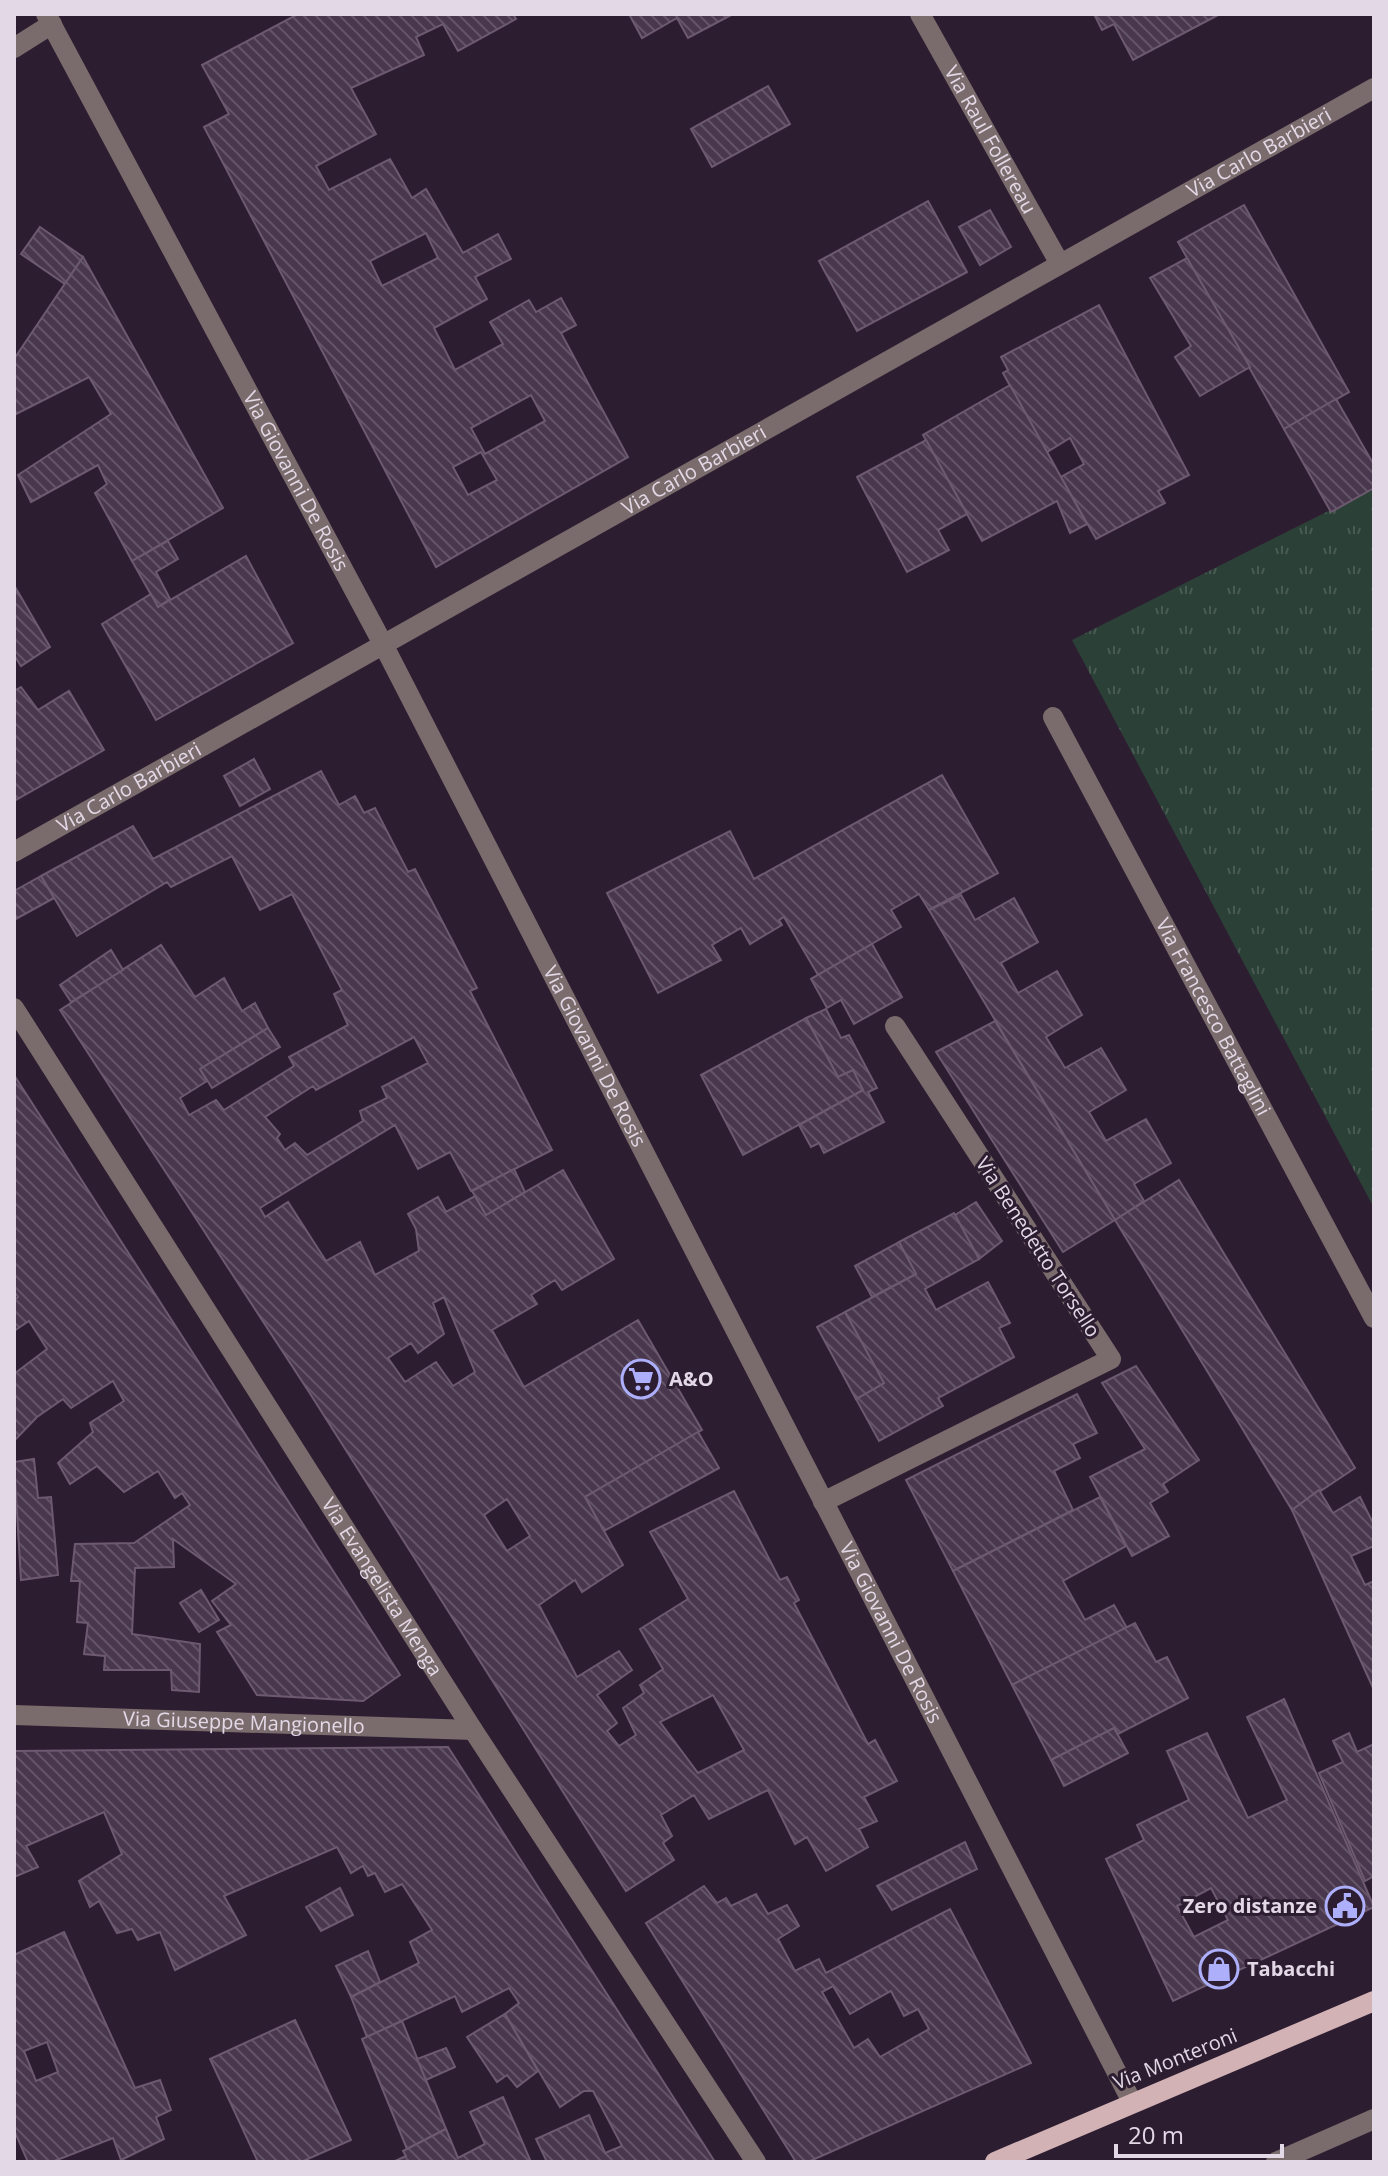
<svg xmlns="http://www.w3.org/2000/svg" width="1388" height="2176" viewBox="0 0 1388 2176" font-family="'Open Sans',sans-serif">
<defs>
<pattern id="grass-tufts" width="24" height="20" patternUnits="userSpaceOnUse" patternTransform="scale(2)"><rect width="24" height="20" fill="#2b4036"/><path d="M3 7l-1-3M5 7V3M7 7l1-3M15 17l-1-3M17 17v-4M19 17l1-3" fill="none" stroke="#4a5b53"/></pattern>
<pattern id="building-back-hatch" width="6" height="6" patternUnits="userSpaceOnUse" patternTransform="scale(2)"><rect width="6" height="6" fill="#49384d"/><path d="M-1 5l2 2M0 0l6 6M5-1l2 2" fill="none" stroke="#635467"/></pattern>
</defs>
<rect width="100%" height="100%" fill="#2d1d31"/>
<polygon fill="url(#grass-tufts)" points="1374,488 1374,1208 1072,640"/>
<g fill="url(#building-back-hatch)" stroke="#6d5a71" stroke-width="2" fill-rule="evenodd">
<path d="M298,14H513L516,19L458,51L443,24L416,37L424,55L351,88L376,134L316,166L329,190L390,159L412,198L426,189L463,253L498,234L511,259L475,277L487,299L434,328L455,370L503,344L490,322L529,300L536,312L561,298L576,325L561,333L628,457L436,567L204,127L229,114L202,65ZM426,233L438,258L382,286L370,261ZM531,395L545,421L485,454L471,428ZM481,452L497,480L468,495L453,467Z"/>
<polygon points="629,14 733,14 688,38 677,18 642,38"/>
<polygon points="1094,14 1220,14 1133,60 1114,24 1102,30"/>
<polygon points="768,86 790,124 712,167 691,129"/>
<polygon points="928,201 967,272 857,331 819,261"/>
<polygon points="1244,205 1349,392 1284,429 1178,242"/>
<polygon points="990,210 1011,247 980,265 959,227"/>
<polygon points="40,227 83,257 65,284 21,254"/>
<polygon points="83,257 223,508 132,561 95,493 107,484 98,465 31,502 18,475 111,414 89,377 14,415 14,359"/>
<polygon points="1187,258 1250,367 1200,396 1175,357 1191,346 1150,278"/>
<polygon points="1099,305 1189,475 1158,491 1165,503 1096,539 1061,477 1084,464 1070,438 1047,452 1003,373 1008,370 1001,357"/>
<polygon points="1010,385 1087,524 1070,533 1057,501 982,541 923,435"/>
<polygon points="1336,399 1374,465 1374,488 1331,512 1284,429"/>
<polygon points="926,440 967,514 938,530 949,550 907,572 857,477"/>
<polygon points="168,541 178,559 156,572 170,599 158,607 132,561"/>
<polygon points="246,556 293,643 156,720 102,624 151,594 158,607"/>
<polygon points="14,585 50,647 21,666 14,655"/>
<polygon points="21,687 38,710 69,691 104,750 14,801 14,691"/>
<polygon points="254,759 270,789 240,806 224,776"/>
<path d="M321,771L339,805L355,796L364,813L375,808L408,872L415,869L477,988L470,991L552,1150L471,1191L450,1152L418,1169L395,1125L260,1208L265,1217L288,1202L326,1261L360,1242L375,1275L419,1251L416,1229L408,1214L438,1197L446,1212L475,1196L486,1215L563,1170L614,1259L562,1290L555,1280L531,1295L537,1304L492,1330L524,1387L638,1320L702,1430L585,1497L623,1565L582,1592L575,1580L539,1605L577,1677L619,1651L632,1670L597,1695L617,1723L607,1731L619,1746L636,1735L623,1708L644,1693L640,1685L663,1669L640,1629L688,1599L650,1532L734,1491L780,1580L787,1577L799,1600L794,1603L868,1744L875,1740L897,1781L864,1797L877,1821L859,1829L868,1847L826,1871L807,1837L795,1844L768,1790L709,1819L694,1795L661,1815L672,1836L663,1843L674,1860L626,1891L309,1392L60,1010L161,945L195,997L224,978L242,1011L255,1003L268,1028L200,1069L207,1081L180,1098L189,1115L216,1100L224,1110L294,1066L289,1057L348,1025L334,994L342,990L292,894L260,910L232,856L171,887L167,882L77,936L41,876L133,826L153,859ZM414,1037L428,1063L382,1087L387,1098L360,1111L363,1121L307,1155L295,1143L285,1150L277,1138L280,1134L265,1117L313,1086L316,1090ZM444,1297L475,1372L453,1386L436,1362L405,1382L388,1358L411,1343L418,1353L444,1334L433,1303ZM507,1499L530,1536L507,1551L484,1515ZM713,1695L744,1750L698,1773L660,1722Z"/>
<polygon points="942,775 998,873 929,910 919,894 891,910 901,927 818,975 784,917 779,920 782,925 750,944 741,928 712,945 721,960 658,993 607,893 730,831 754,879"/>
<polygon points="41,876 54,898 14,920 14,891"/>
<polygon points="961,895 975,920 1014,898 1038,942 1001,963 1018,993 1057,971 1082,1015 1046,1037 1065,1068 1101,1048 1126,1090 1089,1112 1106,1141 1146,1119 1171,1163 1134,1184 1144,1201 1115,1220 929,910"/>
<polygon points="872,944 902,997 854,1024 841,1000 827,1008 811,979"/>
<polygon points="111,950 123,970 71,1002 60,985"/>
<polygon points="826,1009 841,1038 849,1035 877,1088 868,1092 884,1122 824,1153 819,1143 811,1147 799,1125 863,1090 853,1070 838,1077 806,1018"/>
<polygon points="806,1018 838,1077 853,1070 863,1090 743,1155 701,1075"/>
<polygon points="995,1021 1115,1220 1063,1252 936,1052"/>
<polygon points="268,1028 280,1047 212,1088 200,1069"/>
<polygon points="14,1075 400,1675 363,1701 257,1695 217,1632 231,1625 212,1601 236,1584 173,1539 174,1567 135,1568 132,1634 200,1644 199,1692 172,1690 171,1670 104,1670 105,1656 84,1654 88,1623 77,1622 80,1581 71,1581 75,1544 134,1543 190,1505 182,1493 175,1498 158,1471 124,1492 97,1466 70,1484 58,1463 93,1432 90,1423 124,1401 113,1381 71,1408 63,1399 37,1417 14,1441 14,1374 47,1349 29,1321 14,1331 14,1300 18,1297 14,1291"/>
<polygon points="514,1169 525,1192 486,1215 472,1191"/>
<polygon points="1179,1180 1355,1468 1292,1510 1115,1220"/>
<polygon points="976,1202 1002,1241 979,1259 955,1215"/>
<polygon points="954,1213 979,1259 925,1289 936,1310 988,1282 1010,1323 999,1328 1014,1357 938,1398 943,1406 879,1441 856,1399 884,1383 845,1312 916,1274 899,1242"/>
<polygon points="899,1242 916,1274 872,1297 855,1266"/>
<polygon points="845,1312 884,1383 856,1399 817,1327"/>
<polygon points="1136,1366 1199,1460 1163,1484 1168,1492 1150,1503 1169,1536 1132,1556 1090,1477 1145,1449 1102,1383"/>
<polygon points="1077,1394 1097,1433 1073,1444 1080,1458 1054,1471 1073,1510 953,1571 906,1480"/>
<polygon points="698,1432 719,1468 604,1531 585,1497"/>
<polygon points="34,1459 38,1498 51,1497 58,1575 21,1580 14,1462"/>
<polygon points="1319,1490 1333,1513 1360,1497 1374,1525 1374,1546 1351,1556 1365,1585 1374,1581 1374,1690 1292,1510"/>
<polygon points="1100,1497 1126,1546 1063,1581 1085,1620 1114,1605 1127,1628 1012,1685 953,1571"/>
<polygon points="201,1590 219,1620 199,1632 180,1603"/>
<polygon points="1135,1623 1156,1662 1167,1657 1188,1698 1118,1734 1114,1728 1051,1760 1012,1685"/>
<path d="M1284,1699L1374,1907L1173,2001L1106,1859L1144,1840L1137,1825L1189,1800L1167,1751L1207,1733L1248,1818L1287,1800L1247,1717ZM1211,1888L1228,1920L1194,1937L1177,1906Z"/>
<polygon points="1114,1728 1128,1753 1064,1786 1051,1760"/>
<polygon points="1349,1733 1357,1752 1374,1744 1374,1876 1365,1881 1319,1773 1343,1762 1333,1741"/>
<polygon points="448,1747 715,2162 547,2162 536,2139 589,2115 605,2153 622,2146 593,2091 584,2091 560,2107 505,2014 519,2003 509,1988 462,2012 455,1996 367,2037 351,1997 419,1963 410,1942 432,1930 402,1884 385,1892 375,1873 368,1876 363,1866 351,1873 337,1847 224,1896 246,1935 175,1970 160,1932 138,1940 132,1929 117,1933 99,1901 90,1907 79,1881 122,1854 104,1812 26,1846 38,1867 14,1877 14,1751"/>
<polygon points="965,1842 977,1869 892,1910 877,1886"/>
<path d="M704,1886L717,1903L726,1898L731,1906L756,1894L768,1914L787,1905L799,1926L778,1939L795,1971L819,1959L826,1973L950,1909L1031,2063L808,2162H796L646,1923ZM833,1986L850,2014L891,1991L904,2016L918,2009L929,2029L880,2057L868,2039L854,2048L822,1992Z"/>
<polygon points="340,1888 353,1915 321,1931 306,1907"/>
<path d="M64,1932L135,2088L160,2080L171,2110L156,2117L164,2139L121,2160L113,2138L52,2162H28L14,2130V1955ZM47,2042L58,2072L36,2081L24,2051Z"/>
<polygon points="368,1951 380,1982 351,1997 336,1966"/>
<polygon points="505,2014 538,2071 517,2087 507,2075 497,2082 467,2037"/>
<polygon points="295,2020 351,2140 301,2162 258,2162 210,2059"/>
<polygon points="402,2021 446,2129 407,2149 362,2039"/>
<polygon points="446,2048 455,2067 426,2080 417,2059"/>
<polygon points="503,2097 531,2162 393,2162 406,2156 403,2151 446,2129 458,2158 485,2144 470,2112"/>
</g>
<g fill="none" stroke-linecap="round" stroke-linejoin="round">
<g stroke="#7a6b6c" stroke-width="20">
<path id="s1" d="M46,14L383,644L1132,2102"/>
<path id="s2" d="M920,14L1060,264"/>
<polyline points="14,48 52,24"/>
<path id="s3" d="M1053,717L1374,1318"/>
<path id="s4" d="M14,852L1374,88"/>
<path id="s5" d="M14,1008L473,1730L756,2162"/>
<polyline points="823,1502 1111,1359 895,1026"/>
<path id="s6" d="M14,1715L473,1730"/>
<polyline points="1276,2162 1374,2119"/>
</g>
<polyline stroke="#d2b2b4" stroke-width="20" points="995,2162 1374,2001"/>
</g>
<defs>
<symbol id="supermarket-ring" viewBox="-11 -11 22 22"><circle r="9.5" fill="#2d1d31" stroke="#adaffb" stroke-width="1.5"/><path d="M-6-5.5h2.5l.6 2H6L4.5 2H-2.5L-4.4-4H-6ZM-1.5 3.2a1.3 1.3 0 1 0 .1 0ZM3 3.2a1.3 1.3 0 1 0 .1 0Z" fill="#adaffb"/></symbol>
<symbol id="civic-ring" viewBox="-11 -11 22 22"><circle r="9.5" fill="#2d1d31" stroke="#adaffb" stroke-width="1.5"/><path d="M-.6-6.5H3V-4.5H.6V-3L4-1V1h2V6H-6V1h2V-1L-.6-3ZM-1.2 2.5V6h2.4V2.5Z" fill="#adaffb"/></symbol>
<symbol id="shop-ring" viewBox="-11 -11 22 22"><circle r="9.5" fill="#2d1d31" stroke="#adaffb" stroke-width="1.5"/><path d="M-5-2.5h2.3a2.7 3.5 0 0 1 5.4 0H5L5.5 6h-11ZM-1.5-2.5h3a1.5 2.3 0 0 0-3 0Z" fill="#adaffb"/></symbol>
</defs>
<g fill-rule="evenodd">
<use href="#supermarket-ring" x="619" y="1357" width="44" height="44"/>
<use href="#civic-ring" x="1323" y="1884" width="44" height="44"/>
<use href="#shop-ring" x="1197" y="1947" width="44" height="44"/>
</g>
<g text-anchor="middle" stroke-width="6" stroke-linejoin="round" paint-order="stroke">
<g font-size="20" fill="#e3d8e6" stroke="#2d1d31">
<text dy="7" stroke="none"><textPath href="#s2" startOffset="144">Via Raul Follereau</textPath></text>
<text dy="7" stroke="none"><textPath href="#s4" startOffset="1428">Via Carlo Barbieri</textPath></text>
<text dy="7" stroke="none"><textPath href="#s4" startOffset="780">Via Carlo Barbieri</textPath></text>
<text dy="7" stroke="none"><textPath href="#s1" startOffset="530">Via Giovanni De Rosis</textPath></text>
<text dy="7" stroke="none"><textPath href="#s4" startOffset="132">Via Carlo Barbieri</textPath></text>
<text dy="7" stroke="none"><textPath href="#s3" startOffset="340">Via Francesco Battaglini</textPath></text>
<text dy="7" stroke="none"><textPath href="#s1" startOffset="1178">Via Giovanni De Rosis</textPath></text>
<text transform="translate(1038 1247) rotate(57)" y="7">Via Benedetto Torsello</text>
<text dy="7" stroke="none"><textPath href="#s5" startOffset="686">Via Evangelista Menga</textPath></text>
<text dy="7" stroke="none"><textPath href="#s1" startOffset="1826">Via Giovanni De Rosis</textPath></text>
<text dy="7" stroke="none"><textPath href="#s6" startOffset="230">Via Giuseppe Mangionello</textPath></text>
<text transform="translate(1175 2059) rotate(-22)" y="7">Via Monteroni</text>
</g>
<g font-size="20" font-weight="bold" fill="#e3d8e6" stroke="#2d1d31" text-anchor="start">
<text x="669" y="1386">A&amp;O</text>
<text x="1317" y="1913" text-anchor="end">Zero distanze</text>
<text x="1247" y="1976">Tabacchi</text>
</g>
</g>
<rect width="1388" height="2176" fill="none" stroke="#e3d8e6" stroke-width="32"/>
<path d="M1116 2144v12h166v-12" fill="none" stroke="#e3d8e6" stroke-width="4"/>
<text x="1128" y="2144" font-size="24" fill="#e3d8e6" stroke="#2d1d31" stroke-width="6" paint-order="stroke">20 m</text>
</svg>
